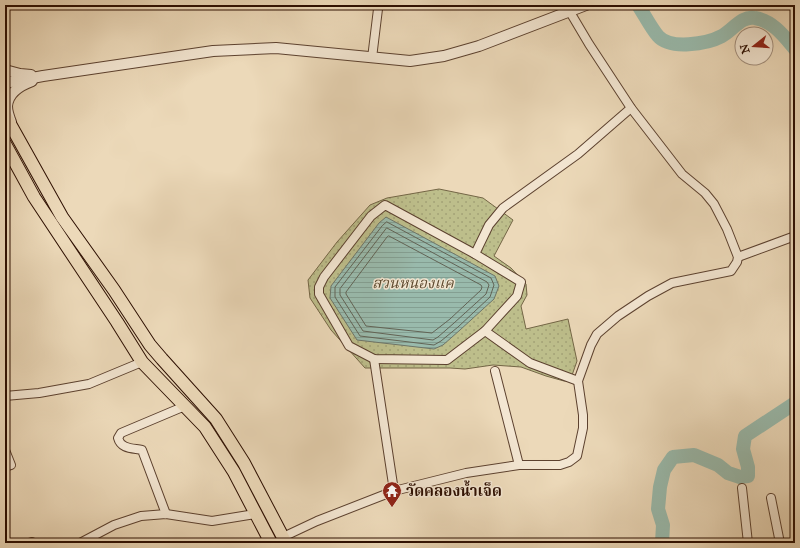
<svg xmlns="http://www.w3.org/2000/svg" width="800" height="548" viewBox="0 0 800 548" font-family="'IM FELL Great Primer','Noto Serif Thai',serif">
<defs>
<pattern id="park-dots" width="8" height="8" patternUnits="userSpaceOnUse"><rect width="8" height="8" fill="#bdbe8b"/><path d="M2 2h.1M6 6h.1" fill="none" stroke="#a3a276" stroke-width="1.8" stroke-linecap="round"/></pattern>
<pattern id="water-rules" width="6" height="5" patternUnits="userSpaceOnUse"><rect width="6" height="5" fill="#99baac"/><path d="M0 2.5h6" fill="none" stroke="#849f92"/></pattern>
</defs>
<rect width="100%" height="100%" fill="#ecd9b9"/>
<filter id="stains"><feTurbulence type="fractalNoise" baseFrequency=".005" numOctaves="4"/><feColorMatrix values="0 0 0 0 .2 0 0 0 0 .09 0 0 0 0 .02 0 0 0 .5 -.17"/></filter>
<radialGradient id="worn" r=".72"><stop offset=".6" stop-color="#630" stop-opacity="0"/><stop offset="1" stop-color="#630" stop-opacity=".3"/></radialGradient>
<polygon fill="url(#park-dots)" stroke="#746646" points="439,189 483,198 513,220 494,256 511,268 526,284 527,295 521,306 526,329 568,319 577,361 570,381 564,381 546,376 521,367 493,365 465,369 450,368 365,368 331,330 310,298 308,280 337,242 370,205 387,198"/>
<polygon fill="url(#water-rules)" stroke="#6d7568" points="386,217 495,276 499,286 494,299 460,330 443,345 434,349 357,340 330,298 331,286 379,223"/>
<g fill="none" stroke-linecap="round" stroke-linejoin="round">
<g stroke="#626456" stroke-width="1">
<polygon points="387,222 491,278 494,285 490,297 458,327 441,341 434,345 360,336 335,297 335,287 382,226"/>
<polygon points="387,228 487,282 489,285 486,294 454,323 438,337 433,340 363,331 340,295 340,289"/>
<polygon points="389,236 481,285 482,287 481,290 450,319 432,333 366,326 346,294 346,292 387,237"/>
</g>
<g stroke="#99baac" stroke-width="14">
<path d="M638,5C644,14 651,28 658,36C670,50 707,44 722,36C732,31 742,15 755,18C773,21 784,36 795,49"/>
<polyline points="662,543 663,525 658,509 660,487 664,470 673,457 694,455 718,465 728,473 740,477 748,476 748,467 743,449 745,436 795,403"/>
</g>
<defs>
<g id="minor">
<polyline points="372,58 378,9 377,5"/>
<polygon points="385,205 475,254 521,282 517,296 485,331 447,360 374,359 349,346 319,294 319,287 324,277 371,216"/>
<polyline points="475,254 489,225 503,208 578,154 631,108"/>
<polyline points="738,257 795,236"/>
<polyline points="485,331 530,363 578,381"/>
<polyline points="374,359 394,491"/>
<polyline points="495,371 519,465"/>
<polyline points="5,396 39,393 89,384 142,362"/>
<polyline points="5,450 11,465 5,467"/>
<polyline points="742,488 748,543"/>
<polyline points="771,498 780,543"/>
<path d="M166,514L142,450C132,448 121,449 118,438L121,433L185,406"/>
<polyline points="283,537 317,521 394,491 466,473 519,465 560,465 569,462 577,456 583,428 583,415 578,381 591,345 597,334 618,316 648,296 672,283 731,271 737,262 738,257 727,229 714,204 705,193 682,174 631,108 589,44 570,12"/>
<polyline points="29,543 32,542"/>
<polyline points="80,543 114,525 141,516 166,514 212,521 255,514"/>
</g>
<g id="tertiary">
<polyline points="5,70 20,74 31,75"/>
<polyline points="5,83 43,76 213,51 276,48 410,61 444,56 479,46 586,5"/>
<path d="M11,122C9,117 7,112 7,106C8,93 21,85 32,81"/>
</g>
<g id="primary">
<polyline points="5,115 62,217 114,290 150,345 162,359 216,419 244,463 286,543"/>
<polyline points="5,144 34,197 117,322 142,362 205,427 234,472 271,543"/>
</g>
</defs>
<use href="#minor" stroke="#5c412f" stroke-width="10"/>
<use href="#tertiary" stroke="#5c412f" stroke-width="12"/>
<use href="#primary" stroke="#2c0e01" stroke-width="14"/>
<use href="#minor" stroke="#f3e6d2" stroke-width="8"/>
<use href="#tertiary" stroke="#f3e6d2" stroke-width="10"/>
<use href="#primary" stroke="#ecd9b9" stroke-width="12"/>
</g>
<defs>
<symbol id="temple-pin" viewBox="-11 -11 22 30"><path d="M0 17L-7.5 6A9.5 9.5 0 1 1 7.5 6Z" fill="#8f2418" stroke="#f3e6d2"/><path d="M0-6L5-2H3V0L6.5 2.5H4V6H1.5V3h-3V6H-4V2.5H-6.5L-3 0V-2H-5Z" fill="#fff"/></symbol>
</defs>
<g fill-rule="evenodd">
<use href="#temple-pin" x="381" y="480" width="22" height="30"/>
</g>
<g text-anchor="middle" stroke-width="3" stroke-linejoin="round" paint-order="stroke">
<g font-size="15" font-style="italic" fill="#5f4c31" stroke="#f3e6d2">
<text x="413" y="288">สวนหนองแค</text>
</g>
<g font-size="15" font-weight="bold" fill="#2c0e01" stroke="#f3e6d2" text-anchor="start">
<text x="406" y="496">วัดคลองน้ำเจ็ด</text>
</g>
</g>
<rect width="800" height="548" fill="none" stroke="#ecd9b9" stroke-width="20"/>
<rect x="6" y="6" width="788" height="536" fill="none" stroke="#2c0e01" stroke-width="2"/>
<rect x="10" y="10" width="780" height="528" fill="none" stroke="#2c0e01"/>
<g transform="translate(754 46) rotate(253)"><circle r="19" fill="#f3e6d2" stroke="#a3907e"/>
<path d="M0-3L7 15L0 10L-7 15Z" fill="#8f2418"/>
<text y="-6" font-size="11" font-weight="bold" text-anchor="middle" fill="#2c0e01">N</text>
</g>
<rect width="100%" height="100%" filter="url(#stains)"/>
<rect width="100%" height="100%" fill="url(#worn)"/>
</svg>
